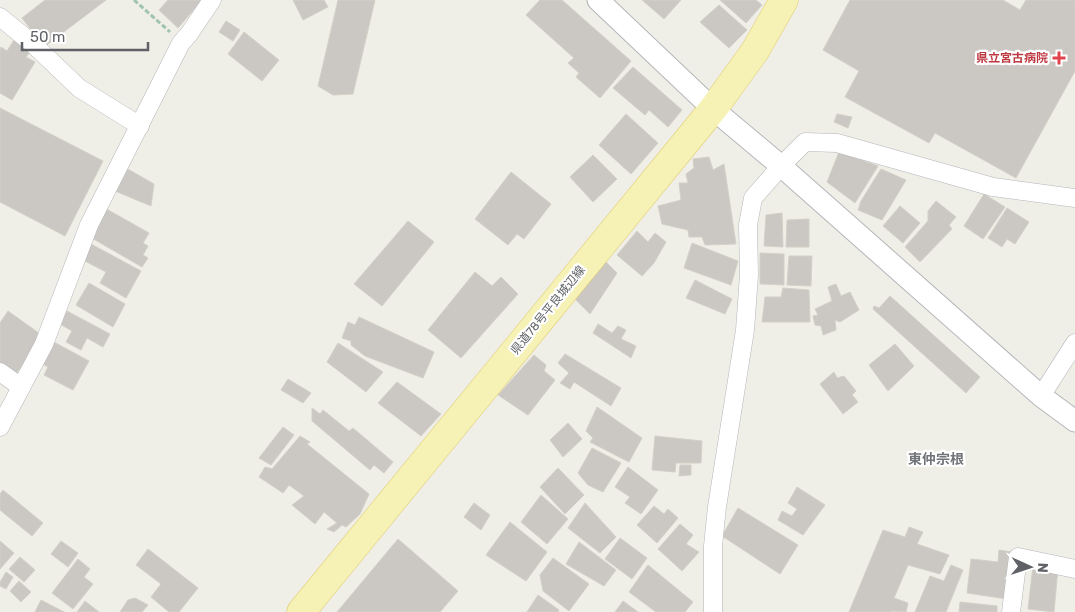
<svg xmlns="http://www.w3.org/2000/svg" width="1075" height="612" viewBox="0 0 1075 612" font-family="Rubik,'Noto Sans JP',sans-serif">
<rect width="100%" height="100%" fill="#efeee7"/>
<g fill="#cbc8c4" stroke="#d3d0c6">
<polygon points="45,0 106,0 44,47 22,18"/>
<polygon points="168,0 202,0 178,28 159,10"/>
<polygon points="293,0 324,0 328,7 303,20"/>
<polygon points="338,0 375,0 353,94 333,95 318,86"/>
<polygon points="540,0 562,0 631,61 600,98 576,77 579,73 568,63 574,58 526,15"/>
<polygon points="642,0 681,0 664,19"/>
<polygon points="720,0 756,0 762,5 746,23"/>
<polygon points="850,0 1003,0 1020,10 1026,0 1075,0 1075,71 1016,178 935,133 929,143 845,97 859,71 823,50"/>
<polygon points="719,5 747,30 729,48 700,22"/>
<polygon points="226,21 240,30 233,41 219,32"/>
<polygon points="244,32 279,60 262,81 228,54"/>
<polygon points="14,40 31,50 26,57 35,62 12,100 0,93 0,49 1,47 7,51"/>
<polygon points="633,67 682,110 668,127 649,110 645,115 613,88"/>
<polygon points="0,108 103,161 65,236 0,202"/>
<polygon points="626,114 658,143 631,174 599,145"/>
<polygon points="837,114 852,117 848,128 834,122"/>
<polygon points="839,152 878,166 855,203 827,182"/>
<polygon points="593,155 617,179 593,202 570,177"/>
<polygon points="709,157 713,170 724,164 736,244 705,245 702,237 689,237 688,230 662,224 658,206 681,200 679,183 688,183 686,174 694,168 693,159"/>
<polygon points="126,168 154,184 151,206 115,191"/>
<polygon points="881,169 906,180 882,220 858,210 861,201"/>
<polygon points="511,172 551,204 524,239 517,234 508,245 475,219"/>
<polygon points="984,194 1005,207 983,239 964,226"/>
<polygon points="936,201 956,217 949,225 952,229 920,262 905,247 928,221 928,211"/>
<polygon points="900,206 920,223 903,243 883,226"/>
<polygon points="103,207 149,233 143,243 148,246 143,255 148,258 142,267 90,237"/>
<polygon points="1007,208 1029,222 1015,244 1007,239 1002,247 988,238"/>
<polygon points="782,213 783,247 764,246 766,215"/>
<polygon points="809,219 809,247 786,247 787,220"/>
<polygon points="408,221 434,242 382,306 354,284"/>
<polygon points="637,231 648,242 655,233 666,242 654,263 642,276 617,255"/>
<polygon points="692,243 738,261 731,285 684,268"/>
<polygon points="91,244 141,271 126,298 100,283 106,272 83,260"/>
<polygon points="760,253 784,254 784,285 760,284"/>
<polygon points="789,256 812,256 811,286 787,285"/>
<polygon points="606,262 617,273 590,314 575,299"/>
<polygon points="475,272 492,286 501,277 518,294 461,358 428,330"/>
<polygon points="695,280 732,299 725,314 686,298"/>
<polygon points="89,283 125,304 113,327 76,305"/>
<polygon points="836,284 841,296 850,292 859,310 840,322 835,320 836,330 823,335 821,326 815,325 813,316 818,315 815,309 832,301 828,287"/>
<polygon points="783,288 809,290 810,322 762,322 765,297 781,297"/>
<polygon points="890,296 980,377 966,393 873,309 874,306 879,308"/>
<polygon points="8,311 43,336 16,374 0,363 0,323"/>
<polygon points="67,311 110,334 103,347 87,338 81,350 66,342 72,331 60,324"/>
<polygon points="359,317 434,352 423,378 365,356 351,345 351,341 342,338 348,322 355,325"/>
<polygon points="598,324 612,333 618,326 626,330 621,339 636,346 631,358 593,333"/>
<polygon points="52,341 89,361 73,390 44,375 48,367 41,363"/>
<polygon points="338,343 383,372 366,392 327,362"/>
<polygon points="895,344 914,366 888,391 869,365"/>
<polygon points="565,354 621,388 611,406 574,382 570,389 560,383 569,373 558,363"/>
<polygon points="534,355 546,365 544,371 555,380 528,415 498,395"/>
<polygon points="834,372 837,378 844,376 856,391 852,395 858,402 843,414 820,384"/>
<polygon points="288,379 311,393 303,403 281,390"/>
<polygon points="397,382 441,414 421,436 378,403"/>
<polygon points="597,407 642,438 629,462 590,442 593,438 586,431"/>
<polygon points="312,408 320,414 323,410 349,431 353,428 393,462 384,473 374,465 370,470 312,421"/>
<polygon points="568,423 582,439 563,457 550,440"/>
<polygon points="283,427 294,435 271,465 259,458"/>
<polygon points="300,436 310,442 307,444 369,494 360,514 346,527 342,525 334,532 327,529 337,523 324,512 315,524 292,505 304,496 289,485 283,493 259,477 265,467 272,469"/>
<polygon points="655,436 702,441 701,463 676,463 675,472 652,470"/>
<polygon points="592,448 621,463 603,492 588,485 578,473"/>
<polygon points="680,465 691,465 691,475 679,476"/>
<polygon points="628,467 658,490 641,514 625,503 630,497 615,487"/>
<polygon points="558,468 584,495 565,514 540,487"/>
<polygon points="797,487 825,505 803,535 778,520 782,511 792,516 797,509 788,503"/>
<polygon points="3,490 43,523 32,536 0,510 0,494"/>
<polygon points="541,495 568,519 547,544 521,522"/>
<polygon points="474,503 490,515 481,530 464,517"/>
<polygon points="585,503 616,537 600,553 568,528"/>
<polygon points="654,506 664,514 668,509 678,518 657,543 637,525"/>
<polygon points="738,508 798,545 780,574 722,536"/>
<polygon points="510,522 547,552 526,581 486,555"/>
<polygon points="680,524 693,535 686,544 699,552 682,571 658,549"/>
<polygon points="909,527 923,532 917,544 949,555 940,574 908,565 894,598 908,603 906,612 892,611 891,612 849,612 883,530 905,537"/>
<polygon points="620,538 647,558 632,579 605,559"/>
<polygon points="398,539 458,591 440,612 337,612"/>
<polygon points="0,541 14,553 0,569"/>
<polygon points="61,541 78,553 68,567 51,554"/>
<polygon points="579,542 616,570 604,586 566,564"/>
<polygon points="148,549 198,588 179,612 169,612 151,597 161,584 136,565"/>
<polygon points="999,550 1012,552 1007,599 967,593 971,559 998,562"/>
<polygon points="20,557 35,570 24,582 9,569"/>
<polygon points="553,558 589,584 569,611 543,591 540,575"/>
<polygon points="78,559 90,569 84,577 93,584 73,609 52,593"/>
<polygon points="648,565 693,602 685,612 656,612 629,592"/>
<polygon points="951,565 963,570 946,612 915,612 930,576 944,581"/>
<polygon points="1033,566 1058,568 1054,612 1028,609"/>
<polygon points="6,572 13,577 6,589 0,586 0,582"/>
<polygon points="19,581 31,592 21,602 10,591"/>
<polygon points="538,595 559,610 558,612 527,612"/>
<polygon points="135,598 148,605 142,612 120,612 128,600"/>
<polygon points="41,600 64,612 35,612"/>
<polygon points="85,601 99,612 77,612"/>
<polygon points="623,601 638,612 615,612"/>
<polygon points="960,602 997,606 997,612 959,612"/>
</g>
<g fill="none" stroke-linecap="round" stroke-linejoin="round">
<defs>
<g id="minor">
<polyline points="0,17 33,44 79,88 140,126"/>
<polyline points="0,372 21,387"/>
<polyline points="1041,396 1075,343"/>
<polyline points="0,427 44,344 89,225 181,43 189,34 212,0"/>
<polyline points="713,612 713,546 717,507 745,330 749,275 748,225 753,198 781,166 805,142 837,143 993,187 1075,198"/>
<polyline points="1011,612 1018,557 1075,569"/>
</g>
<polyline id="tertiary" points="598,0 713,109 781,166 1041,396 1075,421"/>
<polyline id="primary" points="301,612 713,109 755,51 784,0"/>
</defs>
<use href="#minor" stroke="#b4b6ba" stroke-width="19"/>
<use href="#tertiary" stroke="#b4b6ba" stroke-width="23"/>
<use href="#primary" stroke="#e2cc6d" stroke-width="29"/>
<polyline stroke="#a0c4ae" stroke-width="3" stroke-dasharray="5 2.5" stroke-linecap="butt" points="134,0 170,32"/>
<use href="#minor" stroke="#fff" stroke-width="18"/>
<use href="#tertiary" stroke="#fff" stroke-width="21"/>
<use href="#primary" stroke="#f6f2b5" stroke-width="28"/>
</g>
<path fill="#e0444e" stroke="#fff" stroke-width="2" d="M1056.5 50.5h5v5h5v5h-5v5h-5v-5h-5v-5h5z"/>
<g text-anchor="middle" stroke-width="4.5" stroke-linejoin="round" paint-order="stroke">
<g font-size="12" font-weight="bold" fill="#be3a42" stroke="#fff" text-anchor="end">
<text x="1048" y="62">県立宮古病院</text>
</g>
<g font-size="12" fill="#5f6166" stroke="#fff">
<text transform="translate(548 310) rotate(-51)" y="4">県道78号平良城辺線</text>
</g>
<g font-size="14" font-weight="bold" fill="#707378" stroke="#fff">
<text x="936" y="464">東仲宗根</text>
</g>
</g>
<g transform="translate(1030 567) rotate(93)" stroke="#ffffff" stroke-width="4" paint-order="stroke">
<path d="M0-4L9 19L0 12L-9 19Z" fill="#5f6166"/>
<text y="-8" font-size="14" font-weight="bold" text-anchor="middle" fill="#5f6166">N</text>
</g>
<path d="M22 42v8h126v-8" fill="none" stroke="#5f6166" stroke-width="2.5"/>
<text x="30" y="42" font-size="15" fill="#5f6166" stroke="#ffffff" stroke-width="4" paint-order="stroke">50 m</text>
</svg>
